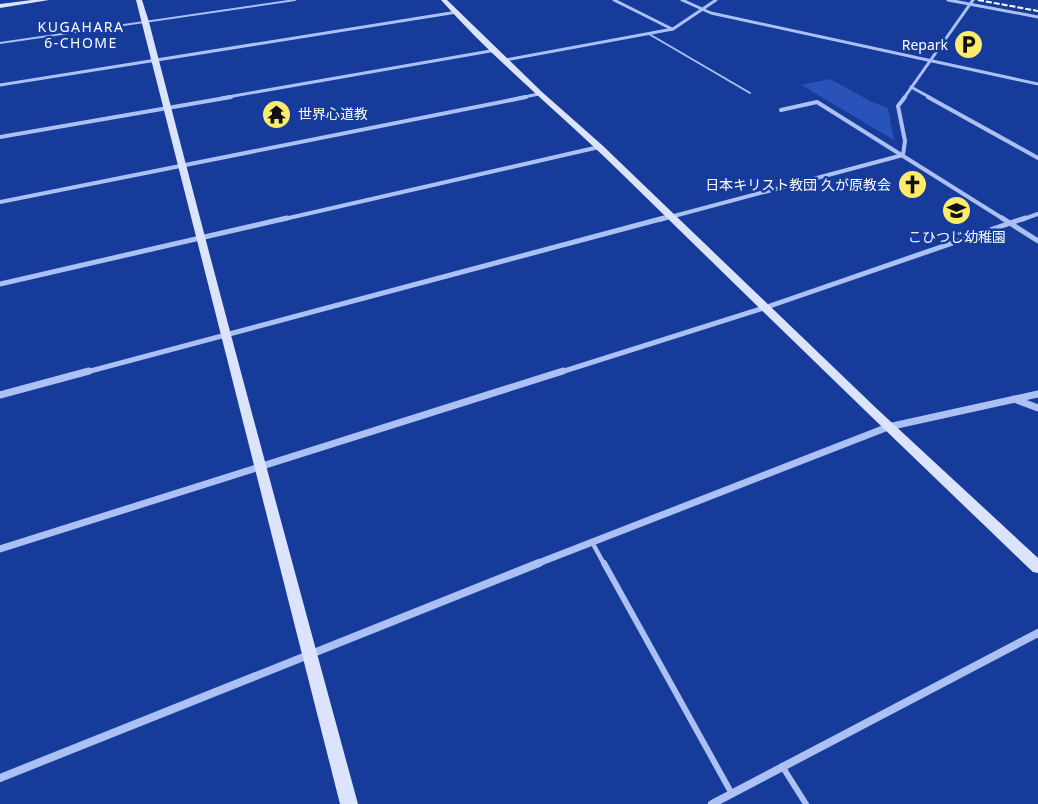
<svg xmlns="http://www.w3.org/2000/svg" width="1038" height="804" viewBox="0 0 1038 804" font-family="'Noto Sans','Noto Sans JP',sans-serif">
<rect width="100%" height="100%" fill="#163b9b"/>
<polygon fill="#2953b9" points="830,79 872,102 888,108 894,140 801,85"/>
<g fill="none" stroke-linecap="round" stroke-linejoin="round">
<g stroke="#abc0f3" stroke-width="2">
<polyline points="649,34 750,93"/>
<polyline points="0,43 295,0"/>
</g>
<polyline stroke="#abc0f3" stroke-width="4.5" points="592,542 604,564"/>
<g stroke="#abc0f3" stroke-width="6">
<polyline points="604,563 732,794"/>
<polyline points="782,766 806,804"/>
</g>
<g stroke="#abc0f3" stroke-width="3">
<polyline points="614,0 672,29"/>
<polyline points="682,0 711,13 1038,84"/>
<polyline points="948,0 1038,17"/>
<polyline points="505,60 673,29 716,0"/>
<polyline points="0,85 457,12"/>
<polyline points="911,87 931,98"/>
<polyline points="222,98 496,50"/>
<polyline points="519,98 539,94"/>
<polyline points="904,98 973,0"/>
</g>
<g stroke="#abc0f3" stroke-width="4">
<polyline points="928,97 1038,158"/>
<polyline points="781,110 817,102 1005,220"/>
<polyline points="0,137 231,97"/>
<polyline points="903,155 905,141 898,106 905,97"/>
<polyline points="0,202 526,97"/>
<polyline points="280,220 599,147"/>
<polyline points="659,220 903,155"/>
<polyline points="1021,220 1038,214"/>
</g>
<g stroke="#abc0f3" stroke-width="5">
<polyline points="1002,218 1038,241"/>
<polyline points="0,284 287,218"/>
<polyline points="83,373 664,218"/>
<polyline points="558,373 764,308 1025,218"/>
</g>
<g stroke="#abc0f3" stroke-width="7">
<polyline points="0,395 89,371"/>
<polyline points="1014,399 1038,408"/>
<polyline points="0,549 563,371"/>
<polyline points="536,564 888,427 1038,394"/>
</g>
<g stroke="#abc0f3" stroke-width="8">
<polyline points="0,778 539,563"/>
<polyline points="712,804 1038,633"/>
</g>
<g fill="#dbe4fc" fill-rule="evenodd">
<polygon points="32,0 49,0 0,8 0,4"/>
<path d="M136,0H142L149,22C216,283 287,544 358,804H340Z"/>
<path d="M441,0H447L542,92L602,145L876,408L1038,558V573L1033,572C894,439 756,305 618,170C560,113 495,61 441,0Z"/>
</g>
<polyline stroke="#fff" stroke-width="2" stroke-dasharray="6 2" stroke-linecap="butt" points="978,0 1038,11"/>
</g>
<defs>
<symbol id="parking-disc" viewBox="-11 -11 22 22"><circle r="9.5" fill="#ffec6d" stroke="#163b9b"/><path d="M-3.5-5.5H1a3.5 3.5 0 0 1 0 7H-1V5.5H-3.5ZM-1-3.4V-.6H.8a1.4 1.4 0 0 0 0-2.8Z" fill="#111"/></symbol>
<symbol id="temple-disc" viewBox="-11 -11 22 22"><circle r="9.5" fill="#ffec6d" stroke="#163b9b"/><path d="M0-6L5-2H3V0L6.5 2.5H4V6H1.5V3h-3V6H-4V2.5H-6.5L-3 0V-2H-5Z" fill="#111"/></symbol>
<symbol id="church-disc" viewBox="-11 -11 22 22"><circle r="9.5" fill="#ffec6d" stroke="#163b9b"/><path d="M-1.2-6h2.4v3.5h3.3v2.4h-3.3V6h-2.4V-.1h-3.3v-2.4h3.3Z" fill="#111"/></symbol>
<symbol id="school-disc" viewBox="-11 -11 22 22"><circle r="9.5" fill="#ffec6d" stroke="#163b9b"/><path d="M0-5L7-2L0 1L-7-2ZM-4 1L0 2.5L4 1V4Q0 6-4 4Z" fill="#111"/></symbol>
</defs>
<g fill-rule="evenodd">
<use href="#parking-disc" x="952" y="28" width="33" height="33"/>
<use href="#temple-disc" x="260" y="98" width="33" height="33"/>
<use href="#church-disc" x="896" y="168" width="33" height="33"/>
<use href="#school-disc" x="940" y="194" width="33" height="33"/>
</g>
<g text-anchor="middle" stroke-width="5" stroke-linejoin="round" paint-order="stroke">
<g font-size="14" letter-spacing="1.5" fill="#fff" stroke="#163b9b">
<text x="81" y="32">KUGAHARA<tspan x="81" dy="16">6-CHOME</tspan></text>
</g>
<g font-size="14" fill="#fff" stroke="#163b9b" text-anchor="end">
<text x="948" y="50">Repark</text>
<text x="298" y="119" text-anchor="start">世界心道教</text>
<text x="891" y="190">日本キリスト教団 久が原教会</text>
<text x="957" y="242" text-anchor="middle">こひつじ幼稚園</text>
</g>
</g>
</svg>
